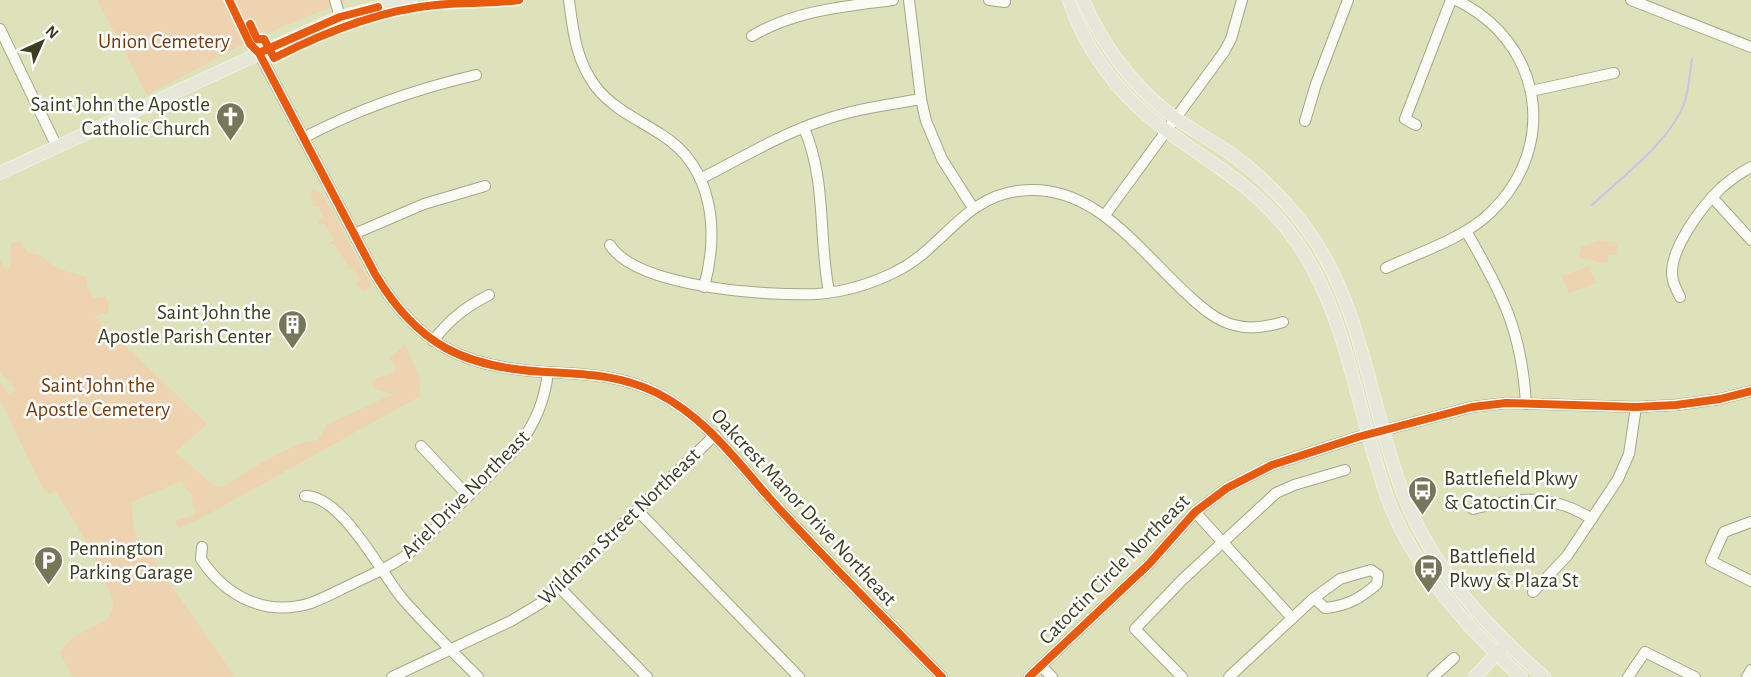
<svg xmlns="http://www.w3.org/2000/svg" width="1751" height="677" viewBox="0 0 1751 677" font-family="'Alegreya Sans',sans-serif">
<rect width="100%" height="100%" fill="#dee2bb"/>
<g fill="#edd3af">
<polygon points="97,0 348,0 253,39 147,95"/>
<polygon points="316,189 316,191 322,193 371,284 369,290 363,291 356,284 360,278 350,267 344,270 348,265 334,244 328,245 334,240 325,224 319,224 318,220 323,217 319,206 313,206 311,194 312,191"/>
<path d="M1601,240L1618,243L1616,255H1609L1607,264C1597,262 1590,258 1579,258L1581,247Z"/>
<path d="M14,242H21L27,252L40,255L52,265L65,271L87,277V286L94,298L106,296L109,305L108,313L94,316L207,424L176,452L214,486H224C240,476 302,436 317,441L324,431L326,425L393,394L373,388L372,380L394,372L396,368L390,358L405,344L419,376L420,396L209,514L179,528L175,523C178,518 182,517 188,518L197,512L193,507L192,494L187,490L181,481L132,502L133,524L137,536L235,677H72L60,653C73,632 88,631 108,619C110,615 113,610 113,606C113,587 68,508 55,491L51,494L44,491L0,400V381L8,394L16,390L0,372V259L4,268L8,269L11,262V244Z"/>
<polygon points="1589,266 1596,283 1569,293 1562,276"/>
</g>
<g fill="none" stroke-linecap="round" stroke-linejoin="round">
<path stroke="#cac2e7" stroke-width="2" d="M1592,205C1622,177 1672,140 1685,101C1689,88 1690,72 1692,59"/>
<defs>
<g id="minor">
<polyline points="335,0 340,17"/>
<path d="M569,0C573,31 576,61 596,87C613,109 639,120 662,135C714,168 719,232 704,287"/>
<polyline points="909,0 921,99 926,121 942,159 973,208"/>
<polyline points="989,0 1005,2"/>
<polyline points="1631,0 1751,47"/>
<polyline points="0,29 57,147"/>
<path d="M752,36C796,10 843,7 893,0"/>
<path d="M259,53L375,274C417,345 465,368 546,372C585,374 621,375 657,393C711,420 743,471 784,514C835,569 889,623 942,677"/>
<polyline points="1531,91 1614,73"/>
<polyline points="1305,121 1316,84 1348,0"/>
<polyline points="1416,125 1405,119 1451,0"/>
<path d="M804,128C827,182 818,235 829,292"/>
<path d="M303,138C358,109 416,89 476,75"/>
<path d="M700,179C740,159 779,135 821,121C854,109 887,105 921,99"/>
<polyline points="1712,197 1751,240"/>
<polyline points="1105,215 1224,52 1231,39 1242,0"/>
<path d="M1466,231C1502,293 1522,331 1526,404"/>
<polyline points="354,234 424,204 485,186"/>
<path d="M610,245C637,288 769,296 817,294C844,292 871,284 895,272C942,250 962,198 1018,191C1093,180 1140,252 1189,296C1202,308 1217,321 1234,325C1251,330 1267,327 1283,322"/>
<path d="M1386,268C1420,252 1465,238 1491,212C1560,145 1542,41 1456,0"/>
<path d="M1680,297C1678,292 1674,286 1673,280C1666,253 1702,206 1721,188C1730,180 1740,173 1751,167"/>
<path d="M433,341C449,320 465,307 489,295"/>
<polyline points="421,446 468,496"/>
<path d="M305,496C341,495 380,571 401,597C425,625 452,651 478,677"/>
<path d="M1473,509C1518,497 1551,493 1592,519"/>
<polyline points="637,510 799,677"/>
<polyline points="1195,512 1292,618"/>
<polyline points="1751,522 1724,532 1711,561 1751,581"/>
<path d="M202,547L201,559C226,597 266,617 311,603C325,598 339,590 352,584C373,574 394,565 412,551C424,541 434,529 445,519C470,494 495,470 519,445C536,422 545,400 548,372"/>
<path d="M1371,570L1378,575L1377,584C1361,598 1347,606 1325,608L1314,598L1340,579Z"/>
<polyline points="559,587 647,677"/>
<polyline points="1533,592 1567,556 1618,479 1629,454 1636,407"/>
<polyline points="1041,666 1052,677"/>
<polyline points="392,677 511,621 541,603 715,435"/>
<polyline points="1029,677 1149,564 1195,512 1227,488 1272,465 1358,437 1472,407 1506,403 1636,407 1676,405 1720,399 1751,391"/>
<polyline points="1182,677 1135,629 1182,580 1276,493 1294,485 1345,470"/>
<polyline points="1229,677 1314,598"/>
<polyline points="1433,677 1454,658"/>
<polyline points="1628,677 1645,652 1695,677"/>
<polyline points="1747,677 1751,670"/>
</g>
<g id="major">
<path d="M1069,0C1084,48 1118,93 1158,124C1209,164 1256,184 1296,241C1350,318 1357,418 1390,505C1417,572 1468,629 1521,677"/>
<path d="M1083,0C1101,42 1130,83 1166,111C1185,126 1207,138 1227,151C1261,175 1292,206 1315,241C1363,315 1371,407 1401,488C1429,565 1484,625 1544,677"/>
<polyline points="0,173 317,27 340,17 410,0"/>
<polyline points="1475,677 1502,648"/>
</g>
</defs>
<use href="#minor" stroke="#a4a788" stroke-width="12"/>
<use href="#major" stroke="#f0f2e0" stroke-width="14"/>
<use href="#minor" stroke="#fafbf5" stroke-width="10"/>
<use href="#major" stroke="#e6e7d9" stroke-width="12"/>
<defs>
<g id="cycleway">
<path d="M229,0L250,44L259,53L375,274C417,345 465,368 546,372C585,374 621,375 657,393C711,420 743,471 784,514C835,569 889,623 942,677"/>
<path d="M250,24L257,39H264L274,58C323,33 380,10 436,5C463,2 491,4 519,0"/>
<polyline points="261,52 340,17 378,7"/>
<polyline points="1029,677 1149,564 1195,512 1227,488 1272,465 1358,437 1472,407 1506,403 1636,407 1676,405 1720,399 1751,391"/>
</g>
</defs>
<use href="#cycleway" stroke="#fff" stroke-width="11"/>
<use href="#cycleway" stroke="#e8590c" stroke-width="8"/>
</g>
<defs>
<symbol id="church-pin" viewBox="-11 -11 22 30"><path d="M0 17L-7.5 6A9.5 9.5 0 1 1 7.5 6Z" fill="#757758" stroke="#fff"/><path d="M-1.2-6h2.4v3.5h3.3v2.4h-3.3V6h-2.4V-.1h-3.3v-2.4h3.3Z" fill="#fff"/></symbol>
<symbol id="building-pin" viewBox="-11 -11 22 30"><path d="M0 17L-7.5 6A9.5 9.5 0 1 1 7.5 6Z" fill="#757758" stroke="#fff"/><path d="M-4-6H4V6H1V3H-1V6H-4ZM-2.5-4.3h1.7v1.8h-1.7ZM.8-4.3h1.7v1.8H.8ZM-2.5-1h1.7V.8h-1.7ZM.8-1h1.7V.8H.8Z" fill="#fff"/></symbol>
<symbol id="bus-pin" viewBox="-11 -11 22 30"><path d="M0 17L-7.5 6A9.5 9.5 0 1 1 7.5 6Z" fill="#757758" stroke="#fff"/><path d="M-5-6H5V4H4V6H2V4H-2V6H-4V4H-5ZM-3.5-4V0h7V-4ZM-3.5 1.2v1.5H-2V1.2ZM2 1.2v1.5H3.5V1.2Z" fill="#fff"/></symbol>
<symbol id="parking-pin" viewBox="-11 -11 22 30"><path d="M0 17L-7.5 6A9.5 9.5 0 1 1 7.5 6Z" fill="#757758" stroke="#fff"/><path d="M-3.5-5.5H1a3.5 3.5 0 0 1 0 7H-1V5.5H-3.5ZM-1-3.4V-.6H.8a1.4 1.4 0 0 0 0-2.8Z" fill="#fff"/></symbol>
</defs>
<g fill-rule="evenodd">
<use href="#church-pin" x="214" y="100" width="33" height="45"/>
<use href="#building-pin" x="276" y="308" width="33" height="45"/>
<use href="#bus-pin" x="1406" y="474" width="33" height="45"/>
<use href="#parking-pin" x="32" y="544" width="33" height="45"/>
<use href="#bus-pin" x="1412" y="552" width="33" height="45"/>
</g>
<g text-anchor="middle" stroke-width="5" stroke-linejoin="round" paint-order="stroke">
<g font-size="21" fill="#783b09" stroke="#fff">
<text x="164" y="48">Union Cemetery</text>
<text x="98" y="392">Saint John the<tspan x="98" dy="24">Apostle Cemetery</tspan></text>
</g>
<g font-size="21" fill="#3c3e22" stroke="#fff" text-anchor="start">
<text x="210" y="111" text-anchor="end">Saint John the Apostle<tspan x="210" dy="24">Catholic Church</tspan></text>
<text x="271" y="319" text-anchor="end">Saint John the<tspan x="271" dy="24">Apostle Parish Center</tspan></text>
<text x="1444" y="485">Battlefield Pkwy<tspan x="1444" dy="24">&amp; Catoctin Cir</tspan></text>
<text x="69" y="555">Pennington<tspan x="69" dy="24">Parking Garage</tspan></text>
<text x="1449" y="563">Battlefield<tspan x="1449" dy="24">Pkwy &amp; Plaza St</tspan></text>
</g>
<g font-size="21" fill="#3c3e22" stroke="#fff">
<text transform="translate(465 494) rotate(-45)" y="7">Ariel Drive Northeast</text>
<text transform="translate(804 507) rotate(47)" y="7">Oakcrest Manor Drive Northeast</text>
<text transform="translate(619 526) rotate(-44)" y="7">Wildman Street Northeast</text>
<text transform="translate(1114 569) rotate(-45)" y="7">Catoctin Circle Northeast</text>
</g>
</g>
<g transform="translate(42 42) rotate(45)" stroke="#ffffff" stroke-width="4.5" paint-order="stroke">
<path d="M0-4.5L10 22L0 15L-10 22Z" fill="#3c3e22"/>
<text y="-9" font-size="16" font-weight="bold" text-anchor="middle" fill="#3c3e22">N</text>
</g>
</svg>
